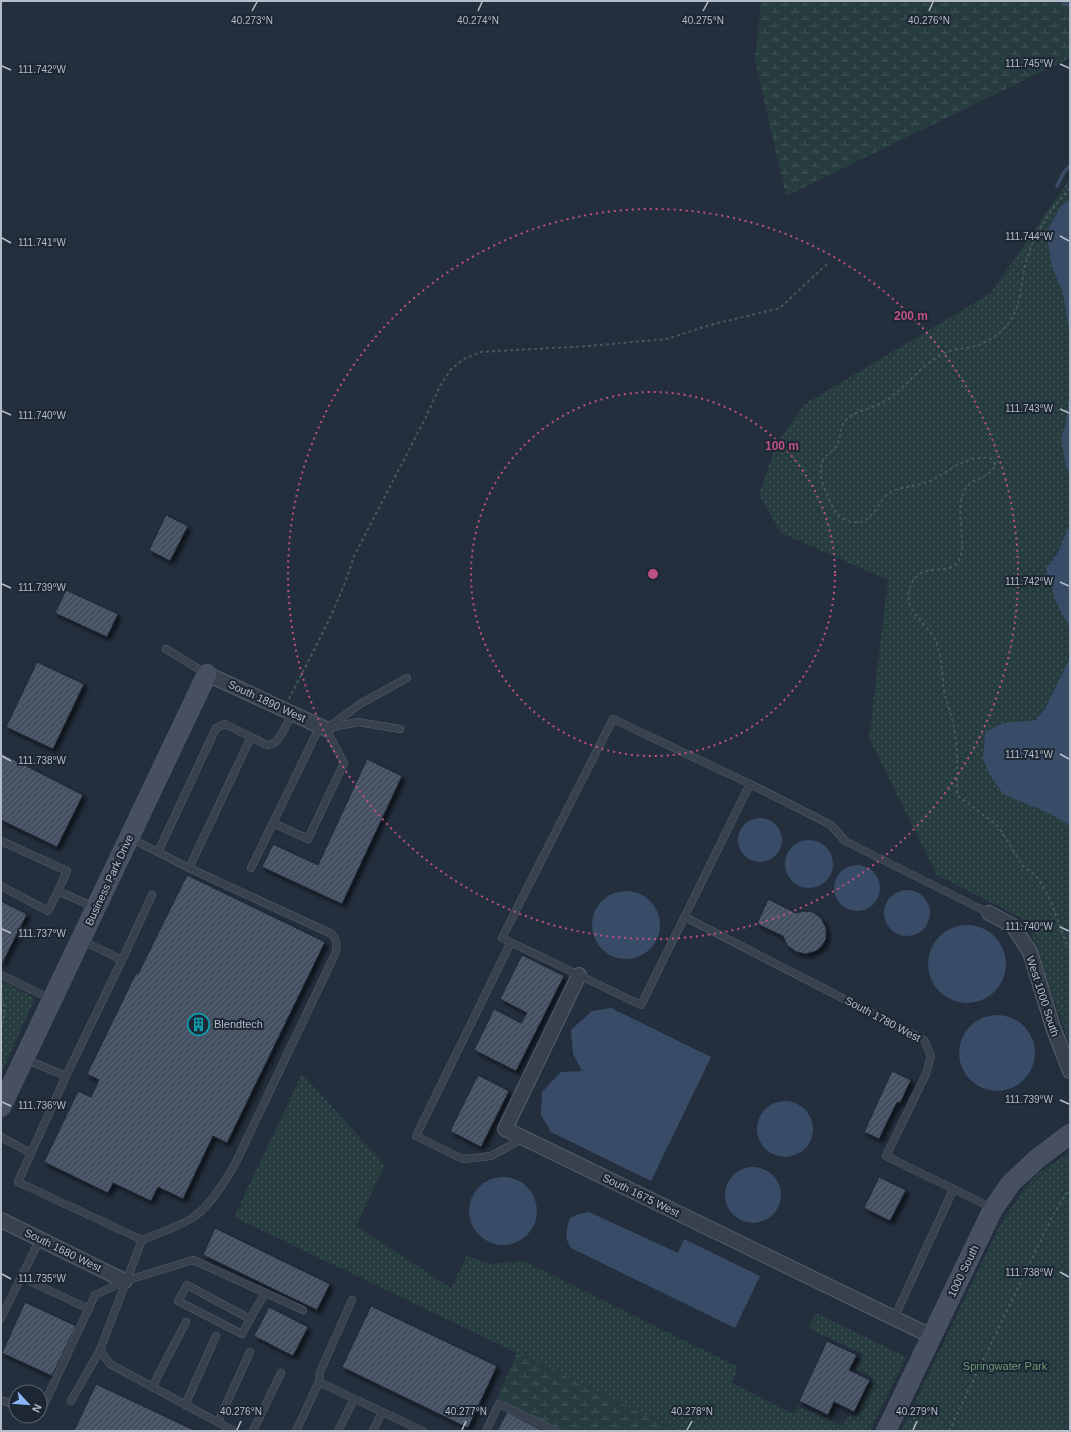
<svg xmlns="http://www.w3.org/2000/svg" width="1071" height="1432" viewBox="0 0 1071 1432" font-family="Helvetica,sans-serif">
<defs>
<pattern id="grass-dots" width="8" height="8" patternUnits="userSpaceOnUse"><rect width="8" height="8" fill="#263c3f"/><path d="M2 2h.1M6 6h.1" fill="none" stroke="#435659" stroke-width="1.8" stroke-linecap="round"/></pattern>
<pattern id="wetland-marsh" width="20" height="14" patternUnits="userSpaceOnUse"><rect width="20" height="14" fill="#263c3f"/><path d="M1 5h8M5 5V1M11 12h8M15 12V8" fill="none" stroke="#435659"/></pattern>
<pattern id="building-hatch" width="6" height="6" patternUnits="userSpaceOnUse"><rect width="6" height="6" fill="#455162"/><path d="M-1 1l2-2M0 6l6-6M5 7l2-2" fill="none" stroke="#5d6877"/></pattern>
<filter id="shadow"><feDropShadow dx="3.5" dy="3.5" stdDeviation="2" flood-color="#0009"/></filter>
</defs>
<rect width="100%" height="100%" fill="#242f3e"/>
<g fill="url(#grass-dots)">
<polygon points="1070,178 1070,1046 1027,921 937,875 869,738 888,580 781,533 759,494 777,443 805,404 991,293"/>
<polygon points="1,981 35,998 1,1074"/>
<polygon points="302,1074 385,1165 356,1226 451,1288 467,1256 490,1264 524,1261 738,1367 732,1383 793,1414 798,1406 842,1426 849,1415 855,1417 874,1378 856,1369 863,1354 808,1328 816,1313 906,1357 870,1431 680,1431 234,1217"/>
<polygon points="1070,1152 1070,1431 901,1431 1001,1223 1022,1192 1038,1173"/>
</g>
<g fill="url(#wetland-marsh)">
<polygon points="761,1 1070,1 1070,58 786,196 755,60"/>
<polygon points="517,1353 680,1431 562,1431 497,1398"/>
</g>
<g fill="#394c67">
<polygon points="1070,200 1070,335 1063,293 1052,267 1046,233 1061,206"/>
<polygon points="1070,389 1070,474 1066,467 1061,438 1066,423"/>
<path d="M1070,525V628L1055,600L1046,568C1062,552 1060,543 1070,525Z"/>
<polygon points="1070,658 1070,825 1044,811 1003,794 991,777 983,759 985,732 1004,723 1036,720 1046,707"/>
<circle cx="760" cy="840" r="22"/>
<circle cx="809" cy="864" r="24"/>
<circle cx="857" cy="888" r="23"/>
<circle cx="907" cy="913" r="23"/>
<circle cx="626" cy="925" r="34"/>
<circle cx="967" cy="964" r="39"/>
<polygon points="611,1008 711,1057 651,1181 551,1132 541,1115 542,1092 561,1072 582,1071 573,1054 571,1030 592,1011"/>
<circle cx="997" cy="1053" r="38"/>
<circle cx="785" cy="1129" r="28"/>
<circle cx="753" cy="1195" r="28"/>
<circle cx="503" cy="1211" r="34"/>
<path d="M589,1212L678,1253L684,1239L760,1276L735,1328L571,1248C564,1238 566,1230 570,1218L579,1214Z"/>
</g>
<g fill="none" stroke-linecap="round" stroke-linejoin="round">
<g stroke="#394c67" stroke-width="3.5">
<polyline points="1062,1 1070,6"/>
<polyline points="1057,186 1064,172 1070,166"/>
</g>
</g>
<g fill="url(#building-hatch)" stroke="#1f2835" filter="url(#shadow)">
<polygon points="166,515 188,526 170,561 149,550"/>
<polygon points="66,590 118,614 107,637 55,613"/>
<polygon points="37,662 84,684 53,749 6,727"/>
<polygon points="1,753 83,795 57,847 1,820"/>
<polygon points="367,759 402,776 342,904 262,867 273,844 318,865"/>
<polygon points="187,875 325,942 227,1143 213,1136 183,1199 158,1187 151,1201 113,1183 108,1193 44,1162 78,1091 91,1097 99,1080 87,1074 136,973 138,974"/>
<polygon points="768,899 796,913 804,911 813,912 821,918 826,928 826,939 822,946 816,951 806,954 796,952 787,945 783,936 757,924"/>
<polygon points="1,901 27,914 1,966"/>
<polygon points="522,955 564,976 516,1071 474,1050 494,1009 521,1023 527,1013 500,999"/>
<polygon points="892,1071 911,1080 900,1103 897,1102 879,1139 864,1132"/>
<polygon points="478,1075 509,1091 481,1147 450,1131"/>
<polygon points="879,1177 906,1190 890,1221 864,1208"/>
<polygon points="215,1228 330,1284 317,1310 203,1255"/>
<polygon points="25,1302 76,1326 52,1376 2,1353"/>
<polygon points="371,1306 497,1366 468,1428 342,1367"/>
<polygon points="269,1307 308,1327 293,1356 254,1336"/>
<polygon points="827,1341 857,1355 849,1370 870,1380 854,1412 834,1402 828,1415 799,1401"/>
<polygon points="96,1384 196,1431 74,1431"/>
<polygon points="507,1412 544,1431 497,1431"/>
</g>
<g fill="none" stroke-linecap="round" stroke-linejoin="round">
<defs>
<g id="lane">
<polyline points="166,649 207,674"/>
<polygon points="613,719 750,784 641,1005 502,938"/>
<polyline points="328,728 358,722 400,729"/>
<polyline points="326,729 360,704 407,678"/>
<path d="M251,737C256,739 263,744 268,745C279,746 288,721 292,713"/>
<polyline points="750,784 831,825 845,841 989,913"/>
<polyline points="273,823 308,839 344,763 326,729"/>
<polyline points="130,838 189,868 251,737 225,724 216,728 158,852"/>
<polyline points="1,841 67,871 58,891"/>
<polyline points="251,868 320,726"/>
<polyline points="1,886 48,911 58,891 96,908"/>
<polyline points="685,917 924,1040 931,1056 926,1074 886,1156 992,1208"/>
<polyline points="81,940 122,960 152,895"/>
<polyline points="511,942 416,1136 463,1159 491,1156 524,1138"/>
<polyline points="1,975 51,999"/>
<polyline points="25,1059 66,1076 122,960"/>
<polyline points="1,1137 31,1153 66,1076"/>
<polyline points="31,1153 18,1182 142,1240 100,1350 110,1364 234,1431"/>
<path d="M142,1240C156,1234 184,1225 195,1216C213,1202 225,1181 236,1162L336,952C337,945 337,940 332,934L189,868"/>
<polyline points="21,1277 89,1309"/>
<polyline points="352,1300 320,1372 319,1382 423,1431"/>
<polyline points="1,1318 40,1239"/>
<polyline points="894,1318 953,1190"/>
<polyline points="250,1319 242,1334 178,1301 187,1285 250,1319 265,1293"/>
<polyline points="152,1387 186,1322"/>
<polyline points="1,1400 16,1405"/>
<polyline points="71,1401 100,1350"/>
<polyline points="185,1405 216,1336"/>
<polyline points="40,1413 95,1295 125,1281 193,1260 303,1310"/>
<polyline points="218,1422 250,1352"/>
<polyline points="253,1431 281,1373"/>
<polyline points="296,1431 319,1382"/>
<polyline points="338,1431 354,1399"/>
<polyline points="373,1431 382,1412"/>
<polyline points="486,1431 499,1404 556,1431"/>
</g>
<g id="street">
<polyline points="207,674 326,729"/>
<polyline points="989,913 1013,926 1030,952 1053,1027 1070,1071"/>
<polyline points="579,975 505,1129 931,1336"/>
<polyline points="1,1220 125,1281"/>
</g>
<g id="secondary">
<polyline points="1,1107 207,674"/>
<polyline points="886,1431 993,1209 1011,1183 1037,1159 1070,1134"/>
</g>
</defs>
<use href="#lane" stroke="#565f6c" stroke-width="8"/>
<use href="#street" stroke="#565f6c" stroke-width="16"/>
<use href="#secondary" stroke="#565f6c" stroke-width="20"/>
<g stroke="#44595c" stroke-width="2" stroke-dasharray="3 3" stroke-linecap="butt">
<path d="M1070,188C1048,212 1031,238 1024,270C1021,286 1020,307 1010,321C1002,333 987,343 972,347C965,349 957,348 950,351C927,359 910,382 891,397C878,408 860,408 847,419C838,427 842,440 835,448C833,451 828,453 826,456C817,467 821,480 826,492C832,506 836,520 853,522C872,525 877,503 888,494C901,485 916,488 930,481C952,470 963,456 990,458L996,465C994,468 991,472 988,474C979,480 970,480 964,491C954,511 968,543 959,560C950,579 921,558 910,587C901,611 929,623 936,642C942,657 942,675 944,690C946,703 952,715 954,728C958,750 957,772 957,795L998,826L1023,866L1037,877L1050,899L1065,941L1070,948"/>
<path d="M289,699C312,653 339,606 354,556L425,419L440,386L451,369L464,359L480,352L589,346L667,339L710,325L780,308L828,263"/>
<path d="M1,998C5,1007 6,1016 1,1026"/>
<polyline points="949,1431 1053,1215 1070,1188"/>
</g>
<use href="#lane" stroke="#38414e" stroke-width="7"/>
<use href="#street" stroke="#38414e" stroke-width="14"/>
<use href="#secondary" stroke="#465061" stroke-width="19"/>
</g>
<path fill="none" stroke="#b4bcc9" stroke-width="1.5" d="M252,11L257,2M478,11L482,2M703,11L708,2M929,11L933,2M1060,64L1069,68M2,66L11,70M1060,236L1069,241M2,238L11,243M1060,409L1069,413M2,411L11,415M1060,582L1069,586M2,584L11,588M1060,754L1069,759M2,756L11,761M1060,927L1069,931M2,929L11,933M1060,1100L1069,1104M2,1102L11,1106M1060,1272L1069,1277M2,1274L11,1279M237,1430L241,1421M462,1430L466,1421M687,1430L692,1421M913,1430L917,1421"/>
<g fill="none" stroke="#bd5182" stroke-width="2" stroke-dasharray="2 4">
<circle cx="653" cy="574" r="182"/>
<circle cx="653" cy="574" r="365"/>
</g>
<defs>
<symbol id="building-ring" viewBox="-11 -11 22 22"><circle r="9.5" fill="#1d2633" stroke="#0f9aa8" stroke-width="1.5"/><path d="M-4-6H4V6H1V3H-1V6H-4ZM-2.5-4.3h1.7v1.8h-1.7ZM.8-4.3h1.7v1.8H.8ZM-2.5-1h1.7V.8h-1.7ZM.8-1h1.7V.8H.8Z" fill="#0f9aa8"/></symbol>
</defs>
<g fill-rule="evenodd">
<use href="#building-ring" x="186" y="1012" width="25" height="25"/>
</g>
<g text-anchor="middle" stroke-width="4" stroke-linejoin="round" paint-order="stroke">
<g font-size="11" fill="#b4bcc9" stroke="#1d2633">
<text transform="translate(267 701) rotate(25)" y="4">South 1890 West</text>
<text transform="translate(109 880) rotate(-65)" y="4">Business Park Drive</text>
<text transform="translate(1043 996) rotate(72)" y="4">West 1000 South</text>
<text transform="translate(883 1019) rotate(28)" y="4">South 1780 West</text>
<text transform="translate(641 1195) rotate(26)" y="4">South 1675 West</text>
<text transform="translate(63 1250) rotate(26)" y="4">South 1680 West</text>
<text transform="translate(963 1271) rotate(-64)" y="4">1000 South</text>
</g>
<g font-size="11" fill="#b4bcc9" stroke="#1d2633" text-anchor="start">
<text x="214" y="1028">Blendtech</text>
</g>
<g font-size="11" fill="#6b9a76" stroke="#1d2633">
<text x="1005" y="1370">Springwater Park</text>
</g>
</g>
<g font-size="10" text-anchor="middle" fill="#b4bcc9" stroke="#1d2633" stroke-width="4" stroke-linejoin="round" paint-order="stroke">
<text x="252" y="24">40.273°N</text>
<text x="478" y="24">40.274°N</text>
<text x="703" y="24">40.275°N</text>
<text x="929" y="24">40.276°N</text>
<text x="1029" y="67">111.745°W</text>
<text x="42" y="73">111.742°W</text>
<text x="1029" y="240">111.744°W</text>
<text x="42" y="246">111.741°W</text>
<text x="1029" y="412">111.743°W</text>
<text x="42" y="419">111.740°W</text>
<text x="1029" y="585">111.742°W</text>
<text x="42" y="591">111.739°W</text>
<text x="1029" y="758">111.741°W</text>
<text x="42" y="764">111.738°W</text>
<text x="1029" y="930">111.740°W</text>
<text x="42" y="937">111.737°W</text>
<text x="1029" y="1103">111.739°W</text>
<text x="42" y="1109">111.736°W</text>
<text x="1029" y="1276">111.738°W</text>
<text x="42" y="1282">111.735°W</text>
<text x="241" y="1415">40.276°N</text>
<text x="466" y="1415">40.277°N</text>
<text x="692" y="1415">40.278°N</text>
<text x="917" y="1415">40.279°N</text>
</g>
<circle cx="653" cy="574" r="6" fill="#bd5182" stroke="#1d2633" stroke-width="2"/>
<g font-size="12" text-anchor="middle" font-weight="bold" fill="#bd5182" stroke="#1d2633" stroke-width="4" stroke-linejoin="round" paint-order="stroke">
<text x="911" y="320">200 m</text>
<text x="782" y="450">100 m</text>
</g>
<rect width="1071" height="1432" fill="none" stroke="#b4bcc9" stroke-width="4"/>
<g transform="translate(28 1404) rotate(116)"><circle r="19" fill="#1d2633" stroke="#59626f"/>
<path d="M0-3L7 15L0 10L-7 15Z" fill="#8ab4f8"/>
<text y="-6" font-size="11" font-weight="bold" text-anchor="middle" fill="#b4bcc9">N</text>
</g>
</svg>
